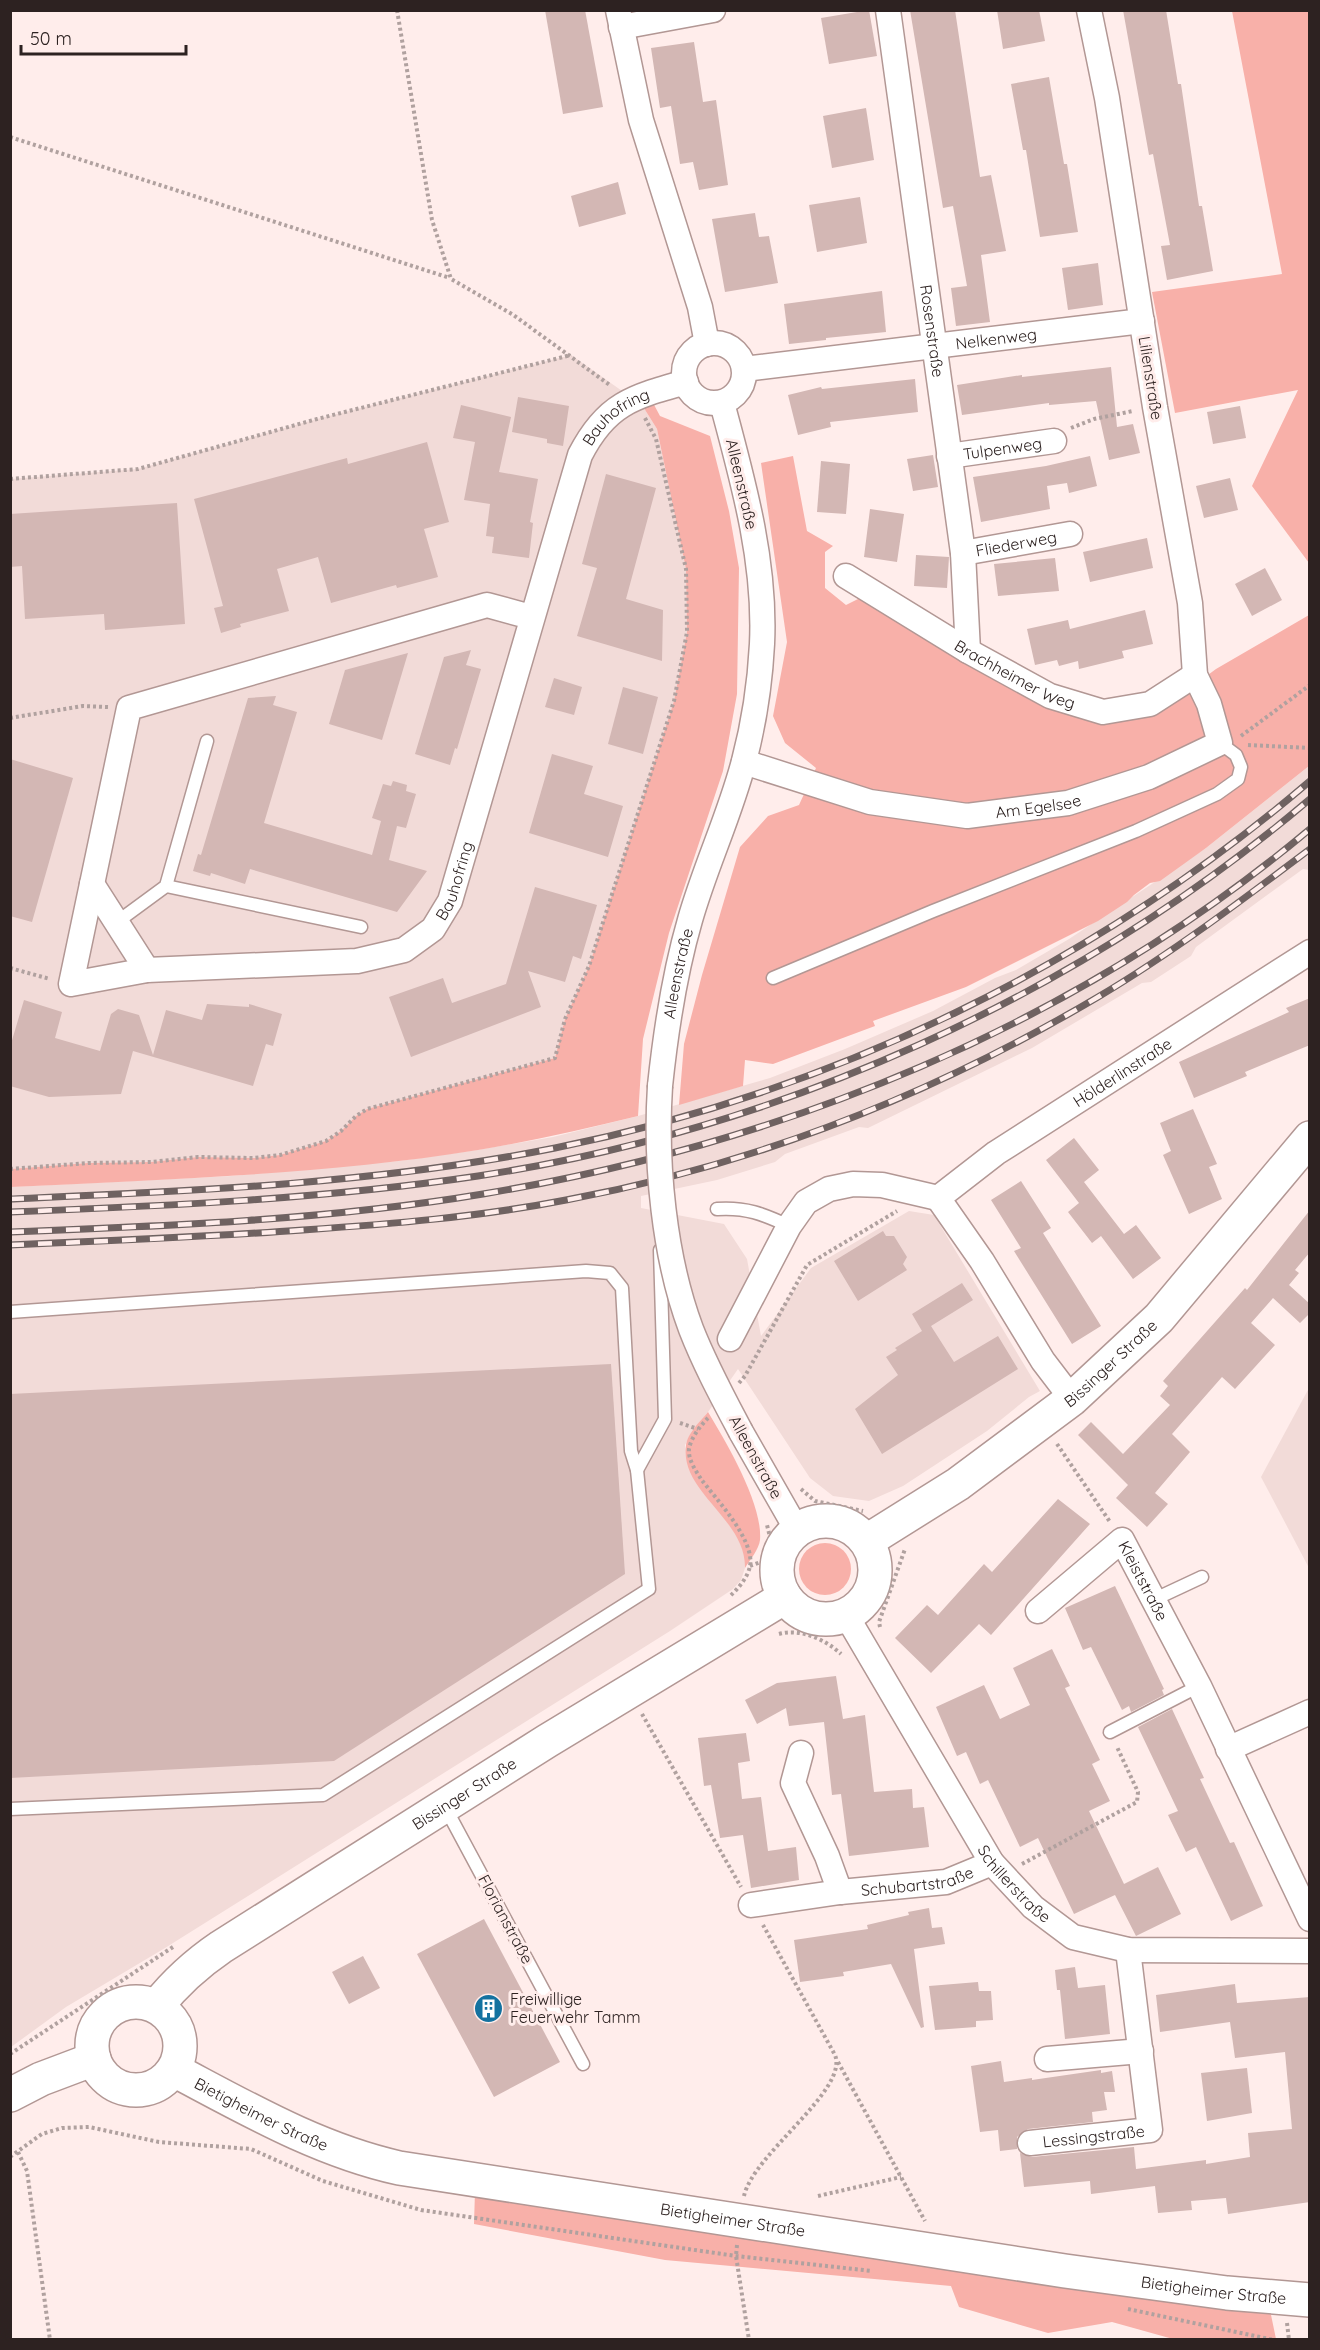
<svg xmlns="http://www.w3.org/2000/svg" width="1320" height="2350" viewBox="0 0 1320 2350" font-family="Quicksand,sans-serif">
<rect width="100%" height="100%" fill="#ffedeb"/>
<g fill="#f2dbd8">
<polygon points="571,355 642,405 657,429 686,569 687,632 674,701 589,966 565,1019 555,1058 367,1109 356,1116 341,1131 326,1141 280,1155 253,1158 198,1157 151,1162 88,1163 11,1169 10,479 138,469 317,419"/>
<polygon points="1309,766 1309,870 1303,869 1196,947 1191,956 1151,982 1142,983 1032,1048 868,1128 859,1127 785,1154 775,1162 717,1180 641,1196 641,1208 724,1224 747,1259 761,1336 811,1268 909,1211 934,1215 1040,1391 1029,1397 987,1431 903,1486 869,1501 833,1496 810,1478 738,1369 708,1412 692,1431 685,1445 690,1471 738,1537 745,1556 745,1568 741,1580 733,1589 670,1631 165,1948 66,2007 11,2047 11,1187 232,1176 399,1161 477,1150 553,1137 638,1116 770,1078 845,1049 933,1011 995,978 1016,970 1069,939 1206,848"/>
<polygon points="1309,1388 1310,1568 1309,1568 1261,1477"/>
</g>
<g fill="#f8b0a9">
<polygon points="1232,11 1309,11 1309,563 1252,486 1298,390 1175,413 1152,292 1282,274"/>
<path d="M652,401L660,416L710,436L729,511L739,568L737,694L723,771L669,933L643,1039L638,1116C585,1129 532,1141 478,1150C324,1175 166,1179 11,1187L10,1169L88,1163L151,1162L198,1157L253,1158L280,1155L326,1141L341,1131L356,1116L367,1109L555,1058L565,1019L589,966L674,701L687,632L686,569L657,429L642,405Z"/>
<polygon points="793,456 807,531 833,546 825,552 825,588 846,605 864,596 1063,710 1170,703 1216,669 1309,615 1309,766 1206,848 1160,881 1150,883 1134,895 1127,902 1098,921 966,987 873,1021 875,1026 773,1064 745,1060 743,1086 679,1105 684,1044 702,975 740,847 768,816 799,805 816,768 785,743 773,716 787,642 761,463"/>
<path d="M708,1412C726,1442 763,1504 760,1540C759,1549 750,1560 745,1568C746,1519 680,1492 686,1446C687,1433 701,1421 708,1412Z"/>
<circle cx="825" cy="1569" r="26"/>
<polygon points="475,2191 1270,2310 1276,2339 1173,2339 1112,2322 1048,2333 959,2307 951,2286 665,2260 474,2224"/>
</g>
<g fill="#d3b7b4">
<polygon points="545,10 585,10 603,107 563,114"/>
<polygon points="869,10 877,56 829,64 821,18"/>
<polygon points="910,10 955,10 980,177 991,175 1006,251 981,255 990,322 956,326 951,288 967,286 953,206 943,208"/>
<polygon points="997,10 1039,10 1045,41 1003,49"/>
<polygon points="1123,10 1166,10 1178,84 1181,84 1199,206 1202,206 1213,271 1167,280 1161,246 1170,245 1153,154 1149,155"/>
<polygon points="694,42 703,102 716,100 728,185 699,190 693,162 680,164 671,106 660,108 651,48"/>
<polygon points="1049,77 1064,164 1067,164 1078,232 1040,237 1026,150 1023,150 1011,84"/>
<polygon points="866,108 874,160 832,168 823,116"/>
<polygon points="618,182 626,214 579,227 571,196"/>
<polygon points="860,197 867,243 817,252 809,205"/>
<polygon points="755,213 759,237 769,236 778,283 725,292 712,219"/>
<polygon points="1098,263 1103,305 1068,310 1062,268"/>
<polygon points="882,291 886,332 826,338 826,340 789,344 784,304"/>
<polygon points="1111,367 1117,427 1133,424 1140,453 1109,460 1096,401 1049,405 1049,403 962,415 957,385 1022,375 1022,377"/>
<polygon points="915,379 918,412 830,422 831,427 798,435 788,395 821,387 822,389"/>
<polygon points="518,397 569,406 563,446 547,443 547,439 512,432"/>
<polygon points="461,405 511,417 499,472 538,479 530,522 533,523 529,558 492,553 494,537 486,536 490,504 464,500 475,442 453,438"/>
<polygon points="1240,406 1246,438 1213,444 1207,412"/>
<polygon points="427,442 449,522 424,529 438,577 397,588 396,585 331,603 318,557 277,569 289,611 240,624 241,627 221,633 214,608 223,606 194,499 347,458 348,464"/>
<polygon points="933,455 938,487 913,491 907,459"/>
<polygon points="1090,456 1097,486 1069,493 1067,483 1047,486 1050,509 981,522 973,477 1046,466"/>
<polygon points="821,461 850,464 846,514 817,512"/>
<polygon points="606,474 656,488 626,599 663,610 662,661 577,636 597,568 582,564"/>
<polygon points="1230,478 1238,510 1204,518 1196,486"/>
<polygon points="177,503 185,624 105,630 104,614 25,619 22,566 10,567 10,514"/>
<polygon points="870,509 904,514 897,562 864,557"/>
<polygon points="1147,538 1153,568 1090,582 1083,552"/>
<polygon points="916,555 949,557 947,588 914,586"/>
<polygon points="1055,558 1059,591 998,596 994,564"/>
<polygon points="1265,568 1282,600 1252,616 1235,584"/>
<polygon points="1145,610 1153,644 1122,651 1124,658 1079,669 1078,661 1059,666 1057,660 1035,665 1027,629 1068,620 1070,629"/>
<polygon points="471,650 466,665 481,669 457,749 455,748 450,765 415,754 444,657"/>
<polygon points="408,653 382,740 329,724 345,670"/>
<polygon points="554,678 582,687 574,715 545,707"/>
<polygon points="623,687 658,697 643,754 608,744"/>
<polygon points="276,696 273,705 297,712 264,823 372,855 381,821 372,818 383,784 391,786 393,781 407,785 406,791 416,794 406,828 397,826 389,860 427,871 397,912 250,869 245,884 211,873 210,876 193,871 198,854 201,855 248,698"/>
<polygon points="552,754 593,766 584,794 623,806 608,857 529,833"/>
<polygon points="10,759 73,778 32,922 10,916"/>
<polygon points="535,887 597,905 581,959 573,956 565,982 528,971 541,1007 411,1057 389,997 443,978 452,1003 506,984"/>
<polygon points="1310,998 1310,1045 1245,1072 1247,1076 1194,1098 1179,1062 1289,1012 1286,1008"/>
<polygon points="24,1000 62,1012 55,1038 100,1051 111,1014 118,1009 139,1015 153,1055 166,1010 202,1020 207,1004 249,1007 249,1004 282,1014 273,1046 266,1044 253,1086 133,1051 121,1094 49,1097 10,1086 10,1047"/>
<polygon points="1193,1109 1217,1164 1209,1167 1222,1199 1189,1214 1163,1155 1171,1151 1160,1123"/>
<polygon points="1074,1138 1099,1170 1084,1182 1124,1234 1136,1225 1161,1258 1133,1279 1101,1236 1092,1243 1068,1212 1079,1203 1046,1160"/>
<polygon points="1021,1181 1051,1228 1043,1233 1101,1326 1072,1344 1014,1251 1021,1248 991,1200"/>
<polygon points="1310,1210 1310,1252 1295,1270 1299,1273 1289,1285 1310,1304 1310,1313 1300,1323 1273,1298 1251,1323 1275,1345 1235,1389 1222,1377 1172,1434 1190,1452 1155,1493 1168,1504 1147,1527 1116,1498 1128,1485 1078,1435 1091,1422 1123,1454 1170,1405 1160,1396 1168,1386 1163,1381 1245,1288 1247,1290"/>
<polygon points="883,1231 886,1236 894,1236 907,1257 903,1264 907,1270 858,1301 834,1261"/>
<polygon points="962,1283 973,1300 931,1326 954,1362 998,1336 1018,1369 882,1454 855,1409 898,1375 886,1357 897,1350 895,1348 922,1331 912,1314"/>
<polygon points="611,1364 625,1574 334,1761 10,1778 10,1394"/>
<polygon points="1058,1499 1090,1524 991,1635 979,1624 931,1673 895,1638 927,1605 938,1615 984,1564 992,1572"/>
<polygon points="1115,1586 1164,1689 1162,1690 1164,1695 1131,1712 1129,1706 1122,1710 1091,1647 1083,1650 1065,1608"/>
<polygon points="1052,1649 1070,1686 1065,1688 1100,1760 1092,1764 1110,1801 1089,1811 1124,1884 1158,1867 1181,1914 1136,1936 1115,1895 1074,1914 1038,1838 1020,1847 988,1780 980,1784 966,1752 957,1756 936,1707 984,1685 1000,1719 1030,1705 1013,1668"/>
<polygon points="836,1676 843,1719 865,1715 874,1792 912,1789 913,1808 924,1807 929,1847 849,1856 841,1794 832,1795 824,1722 789,1726 786,1708 757,1724 745,1700 777,1683"/>
<polygon points="1172,1709 1204,1778 1200,1779 1230,1843 1234,1842 1263,1906 1231,1921 1196,1847 1186,1852 1168,1815 1178,1811 1138,1727"/>
<polygon points="746,1733 750,1761 738,1763 742,1799 761,1797 768,1851 796,1847 799,1880 751,1888 743,1835 720,1838 711,1785 704,1786 698,1738"/>
<polygon points="929,1908 932,1928 942,1927 945,1944 914,1949 924,2027 921,2028 891,1964 843,1972 844,1976 800,1982 794,1940 868,1929 867,1925 909,1915 908,1912"/>
<polygon points="484,1919 560,2062 494,2097 417,1954"/>
<polygon points="363,1956 380,1988 349,2004 332,1972"/>
<polygon points="1075,1967 1078,1988 1105,1985 1110,2034 1065,2039 1060,1990 1057,1990 1055,1970"/>
<polygon points="978,1982 979,1991 991,1991 993,2020 976,2021 976,2027 935,2030 929,1986"/>
<polygon points="1235,1984 1237,2003 1310,1997 1310,2202 1228,2214 1226,2198 1191,2201 1192,2210 1158,2213 1155,2186 1091,2194 1090,2181 1024,2187 1020,2153 1032,2157 1134,2147 1136,2169 1206,2160 1206,2164 1250,2157 1248,2133 1292,2129 1285,2052 1235,2058 1230,2022 1160,2032 1156,1995"/>
<polygon points="1001,2061 1004,2082 1032,2078 1032,2080 1101,2070 1101,2073 1112,2071 1115,2092 1104,2092 1107,2110 1092,2112 1093,2122 1028,2129 1017,2137 1017,2149 1000,2151 998,2130 980,2132 971,2066"/>
<polygon points="1247,2068 1252,2113 1207,2121 1201,2073"/>
</g>
<g fill="none" stroke-linecap="round" stroke-linejoin="round">
<defs>
<g id="lane">
<polyline points="166,886 361,927"/>
<polyline points="117,922 166,886 207,741"/>
<polyline points="773,978 933,911 1136,831 1217,794 1238,779 1241,767 1236,755 1220,743"/>
<path d="M717,1209C746,1207 763,1214 789,1226"/>
<polyline points="10,1312 586,1271 610,1273 622,1288 631,1451 637,1470 649,1589 323,1795 10,1809"/>
<polyline points="637,1470 665,1419 660,1250"/>
<polyline points="1155,1599 1202,1577"/>
<polyline points="1110,1732 1199,1686"/>
<polyline points="445,1807 583,2064"/>
</g>
<g id="street">
<polyline points="618,10 641,120 700,307 707,344"/>
<path id="s1" d="M888,10L963,553L968,651"/>
<polyline points="621,27 713,10"/>
<circle cx="714" cy="373" r="30"/>
<path id="s2" d="M744,369L1142,321"/>
<path id="s3" d="M949,456L1054,441"/>
<path id="s4" d="M963,553L1070,534"/>
<path id="s5" d="M846,576L968,651L1050,696L1103,712L1150,704L1195,675"/>
<path id="s6" d="M531,617L487,605L129,708L71,984L147,970L357,961L404,950L433,929L450,901L580,455C606,404 632,397 686,382"/>
<path id="s7" d="M744,762L870,802L967,816L1068,803L1149,777L1220,743L1209,704L1195,675L1190,603L1155,407L1107,98L1089,10"/>
<polyline points="92,884 147,970"/>
<path id="s8" d="M660,1086C666,1029 674,975 690,920C705,867 730,815 744,761C754,723 760,683 762,644C766,562 743,481 722,403"/>
<polyline points="730,1339 789,1226 806,1202 829,1189 853,1184 882,1185 938,1198"/>
<path id="s9" d="M1072,1399L1043,1361L982,1261L938,1198L996,1153L1310,952"/>
<polyline points="741,1432 797,1530"/>
<path id="s10" d="M1038,1611L1122,1540L1199,1686L1310,1919"/>
<path id="s11" d="M846,1615L992,1863L1033,1907L1073,1937L1128,1950L1310,1951"/>
<polyline points="1228,1749 1310,1712"/>
<polyline points="801,1753 793,1783 827,1856 840,1892"/>
<path id="s12" d="M751,1905L840,1892L946,1882L992,1863"/>
<polyline points="1047,2059 1141,2051"/>
<path id="s13" d="M1030,2143L1150,2130L1128,1950"/>
</g>
<g id="secondary">
<circle cx="826" cy="1570" r="49"/>
<path id="s14" d="M867,1541L958,1484L1072,1399L1159,1318L1310,1138"/>
<circle cx="136" cy="2046" r="44"/>
<path id="s15" d="M157,2006C176,1982 196,1964 221,1947L547,1741L785,1597"/>
<path id="s16" d="M174,2070C246,2108 318,2150 399,2168L1065,2271L1227,2293L1310,2300"/>
<polyline points="10,2095 41,2079 94,2059"/>
</g>
</defs>
<use href="#lane" stroke="#b29794" stroke-width="15"/>
<use href="#street" stroke="#b29794" stroke-width="27"/>
<use href="#secondary" stroke="#b29794" stroke-width="36"/>
<g stroke="#b0a19f" stroke-width="4" stroke-dasharray="3 3" stroke-linecap="butt">
<polyline points="397,10 432,220 451,279 512,314 611,386"/>
<polyline points="10,137 450,278"/>
<polyline points="1071,428 1094,419 1133,411"/>
<polyline points="10,479 138,469 317,419 571,355"/>
<polyline points="10,718 83,706 108,707"/>
<polyline points="1241,736 1310,685"/>
<polyline points="1248,745 1310,748"/>
<polyline points="10,968 50,979"/>
<polyline points="10,1169 88,1163 151,1162 198,1157 253,1158 280,1155 326,1141 341,1131 356,1116 367,1109 555,1058 565,1019 589,966 674,701 687,632 686,569 656,439 645,418"/>
<polyline points="739,1383 745,1376 807,1265 897,1211"/>
<path d="M708,1418C700,1426 691,1438 689,1449C688,1460 696,1471 701,1479C716,1499 755,1540 750,1566C748,1577 738,1589 730,1596"/>
<polyline points="680,1423 698,1429"/>
<polyline points="1057,1444 1110,1522"/>
<polyline points="801,1489 815,1501 863,1511"/>
<polyline points="750,1566 763,1561 770,1537 767,1525"/>
<polyline points="880,1627 879,1622 905,1549"/>
<path d="M779,1634C801,1628 826,1640 841,1654"/>
<polyline points="642,1714 741,1887"/>
<polyline points="1022,1864 1137,1802 1138,1792 1117,1747"/>
<polyline points="10,2054 173,1947"/>
<polyline points="838,2062 925,2221"/>
<polyline points="18,2152 27,2171 50,2340"/>
<polyline points="10,2157 42,2134 62,2128 89,2127 159,2142 251,2149 323,2181 421,2210 736,2256 872,2271"/>
<path d="M744,2196C753,2154 849,2090 835,2055L763,1925"/>
<polyline points="818,2196 901,2177"/>
<polyline points="737,2245 736,2256 749,2340"/>
<polyline points="1128,2309 1274,2340"/>
<polyline points="1287,2323 1289,2340"/>
</g>
<use href="#lane" stroke="#fff" stroke-width="12"/>
<use href="#street" stroke="#fff" stroke-width="24"/>
<use href="#secondary" stroke="#fff" stroke-width="33"/>
<defs>
<g id="rail">
<path d="M10,1199C192,1191 376,1184 555,1148C832,1092 1095,965 1310,781"/>
<path d="M10,1212C166,1206 324,1199 478,1176C779,1130 1077,997 1310,799"/>
<path d="M10,1232C168,1226 327,1220 483,1194C783,1144 1075,1026 1310,829"/>
<path d="M10,1245C108,1241 206,1237 303,1230C391,1224 479,1217 566,1200C754,1165 934,1094 1098,997C1172,953 1241,901 1310,849"/>
</g>
</defs>
<use href="#rail" stroke="#6f6261" stroke-width="7"/>
<use href="#rail" stroke="#ffedeb" stroke-width="4.5" stroke-dasharray="14" stroke-linecap="butt"/>
<defs>
<path id="street-bridge" d="M660,1086C655,1163 664,1257 691,1329C705,1365 723,1398 741,1432"/>
</defs>
<use href="#street-bridge" stroke="#b29794" stroke-width="27" stroke-linecap="butt"/>
<use href="#street-bridge" stroke="#fff" stroke-width="24"/>
</g>
<defs>
<symbol id="building-disc" viewBox="-11 -11 22 22"><circle r="9.5" fill="#1472a0" stroke="#ffedeb"/><path d="M-4-6H4V6H1V3H-1V6H-4ZM-2.5-4.3h1.7v1.8h-1.7ZM.8-4.3h1.7v1.8H.8ZM-2.5-1h1.7V.8h-1.7ZM.8-1h1.7V.8H.8Z" fill="#fff"/></symbol>
</defs>
<g fill-rule="evenodd">
<use href="#building-disc" x="472" y="1992" width="33" height="33"/>
</g>
<g text-anchor="middle" stroke-width="6" stroke-linejoin="round" paint-order="stroke">
<g font-size="16" fill="#2d2221" stroke="#ffedeb">
<text dy="6" stroke="none"><textPath href="#s1" startOffset="324">Rosenstraße</textPath></text>
<text dy="6" stroke="none"><textPath href="#s2" startOffset="254">Nelkenweg</textPath></text>
<text transform="translate(1151 378) rotate(81)" y="6">Lilienstraße</text>
<text dy="6" stroke="none"><textPath href="#s6" startOffset="1623">Bauhofring</textPath></text>
<text dy="6" stroke="none"><textPath href="#s3" startOffset="54">Tulpenweg</textPath></text>
<text transform="translate(742 484) rotate(77)" y="6">Alleenstraße</text>
<text dy="6" stroke="none"><textPath href="#s4" startOffset="54">Fliederweg</textPath></text>
<text dy="6" stroke="none"><textPath href="#s5" startOffset="196">Brachheimer Weg</textPath></text>
<text dy="6" stroke="none"><textPath href="#s7" startOffset="302">Am Egelsee</textPath></text>
<text dy="6" stroke="none"><textPath href="#s6" startOffset="1125">Bauhofring</textPath></text>
<text dy="6" stroke="none"><textPath href="#s8" startOffset="114">Alleenstraße</textPath></text>
<text dy="6" stroke="none"><textPath href="#s9" startOffset="465">Hölderlinstraße</textPath></text>
<text dy="6" stroke="none"><textPath href="#s14" startOffset="302">Bissinger Straße</textPath></text>
<text transform="translate(756 1457) rotate(61)" y="6">Alleenstraße</text>
<text dy="6" stroke="none"><textPath href="#s10" startOffset="156">Kleiststraße</textPath></text>
<text dy="6" stroke="none"><textPath href="#s15" startOffset="375">Bissinger Straße</textPath></text>
<text dy="6" stroke="none"><textPath href="#s12" startOffset="168">Schubartstraße</textPath></text>
<text dy="6" stroke="none"><textPath href="#s11" startOffset="318">Schillerstraße</textPath></text>
<text transform="translate(506 1919) rotate(62)" y="6">Florianstraße</text>
<text dy="6" stroke="none"><textPath href="#s16" startOffset="98">Bietigheimer Straße</textPath></text>
<text dy="6" stroke="none"><textPath href="#s13" startOffset="64">Lessingstraße</textPath></text>
<text dy="6" stroke="none"><textPath href="#s16" startOffset="584">Bietigheimer Straße</textPath></text>
<text dy="6" stroke="none"><textPath href="#s16" startOffset="1070">Bietigheimer Straße</textPath></text>
</g>
<g font-size="16" fill="#2d2221" stroke="#ffedeb" text-anchor="start">
<text x="510" y="2005">Freiwillige<tspan x="510" dy="18">Feuerwehr Tamm</tspan></text>
</g>
</g>
<rect width="1320" height="2350" fill="none" stroke="#2d2221" stroke-width="24"/>
<path d="M21 45v9h165v-9" fill="none" stroke="#2d2221" stroke-width="3"/>
<text x="30" y="45" font-size="18" fill="#2d2221" stroke="#ffedeb" stroke-width="4.5" paint-order="stroke">50 m</text>
</svg>
